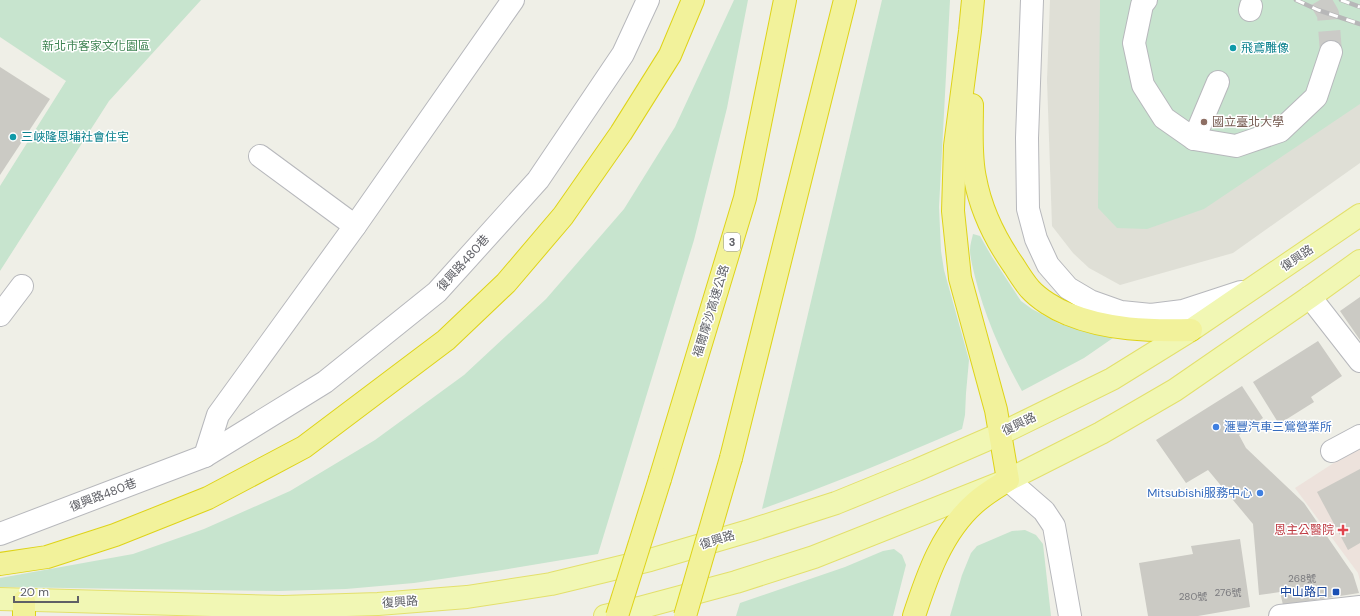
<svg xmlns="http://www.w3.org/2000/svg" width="1360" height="616" viewBox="0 0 1360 616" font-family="'DM Sans','Noto Sans TC',sans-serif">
<rect width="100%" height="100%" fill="#efefe7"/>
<polygon fill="#dfdfd6" points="1050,0 1360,0 1360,163 1233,253 1120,285 1089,268 1073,253 1052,226 1047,80"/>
<polygon fill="#ede2dc" points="1360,446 1360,581 1358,573 1295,488"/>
<g fill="#c7e4ce">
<polygon points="0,0 201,0 109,101 0,271 0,186 66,81 0,37"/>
<polygon points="734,0 748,0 727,108 694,240 598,554 496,571 414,583 346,589 279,591 0,587 0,578 133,554 204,529 290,491 375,440 464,375 546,299 624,209 675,127"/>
<path d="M882,0H950L939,207L941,251L944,270L969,360L966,393L965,415L962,429C896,458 830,485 762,509Z"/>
<polygon points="1100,0 1360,0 1360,104 1204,209 1147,229 1117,228 1098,208"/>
<path d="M973,234L980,236L992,257L1021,301L1032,309L1060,324L1104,335L1113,338L1084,358L1022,391C1002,355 985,317 975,277C973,268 970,258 970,250C970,244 972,239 973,234Z"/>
<polygon points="1025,530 1036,535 1043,544 1051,616 950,616 962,575 971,553 977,546 1012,531"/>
<polygon points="894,549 902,555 906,565 893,616 736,616 740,603 845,567 883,551"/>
</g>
<g fill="#cbcac4">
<polygon points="0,67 50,99 0,175"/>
<polygon points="1360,297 1360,340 1340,311"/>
<polygon points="1318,341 1342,376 1311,397 1314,402 1279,424 1253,382"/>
<polygon points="1242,386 1263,418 1239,435 1246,448 1304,503 1353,574 1359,593 1283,605 1280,592 1259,595 1253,524 1208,470 1186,483 1156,440"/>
<polygon points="1360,469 1360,543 1348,550 1317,492"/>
<polygon points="1240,539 1250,607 1198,616 1148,616 1139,563 1193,554 1191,546"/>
</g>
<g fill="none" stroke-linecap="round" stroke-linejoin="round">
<polyline stroke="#cbcbc7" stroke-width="22" stroke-dasharray="22 11" stroke-linecap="butt" points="1320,0 1328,14 1331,52"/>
<defs>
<g id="minor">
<polyline points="1032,0 1027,138 1028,209 1036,239 1048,265 1068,288 1090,301 1121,312 1151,315 1183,311 1241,292"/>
<polyline points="1146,0 1142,5 1134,43 1143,85 1164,118 1194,139 1236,146 1280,131 1316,97 1331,52"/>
<polyline points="1250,10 1251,6"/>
<polyline points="1194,139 1218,82"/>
<polyline points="260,156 355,226"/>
<polyline points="1310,297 1360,361"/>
<polyline points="0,315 22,286"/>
<polyline points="1332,451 1360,436"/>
<polyline points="205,456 218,415 355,226 513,0"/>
<polyline points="1008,480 1044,511 1054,526 1070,616"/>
<polyline points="0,534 205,456 325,382 437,292 538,180 623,54 648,0"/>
<polyline points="1280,616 1360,607"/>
</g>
<g id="major">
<polyline points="0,599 283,607 378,604 467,597 551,584 650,560 752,530 836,503 917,470 1000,434 1112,379 1191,330 1360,215"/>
<polyline points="605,616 639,608 736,582 814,557 1008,480 1101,433 1175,390 1310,297 1360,261"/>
</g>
<g id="highway">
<path d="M972,105C972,129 970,155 975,178C981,211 995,239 1014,266C1019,274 1024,282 1030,289C1039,299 1055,309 1068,314C1107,330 1149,331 1191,330"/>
<polyline points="731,458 845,0"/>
<polyline points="660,479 745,198 785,0"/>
<polyline points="0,564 47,557 115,535 208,498 304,447 446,340 506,283 563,216 621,133 670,55 693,0"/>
<polyline points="24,616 24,601"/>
<path d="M914,616C927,576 942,532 975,503C985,494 997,487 1008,480L996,410L960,278L953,211L955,146L970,31L973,0"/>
</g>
</defs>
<use href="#minor" stroke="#b7b8bc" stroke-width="24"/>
<use href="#major" stroke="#e3e06c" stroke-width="24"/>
<use href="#highway" stroke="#ded318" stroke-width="24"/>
<use href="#minor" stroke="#fff" stroke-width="22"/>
<use href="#major" stroke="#f1f7b4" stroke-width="22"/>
<use href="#highway" stroke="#f2f29b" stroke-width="22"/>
<defs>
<g id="rail">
<polyline points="1296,0 1318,10 1360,24"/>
<polyline points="1341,0 1360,7"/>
</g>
</defs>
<use href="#rail" stroke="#b7b7b8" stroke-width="4.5"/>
<use href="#rail" stroke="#fff" stroke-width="3" stroke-dasharray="9" stroke-linecap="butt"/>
<defs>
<g id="highway-bridge">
<polyline points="617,616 660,479"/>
<polyline points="685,616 731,458"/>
</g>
</defs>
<use href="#highway-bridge" stroke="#ded318" stroke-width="24" stroke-linecap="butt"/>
<use href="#highway-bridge" stroke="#f2f29b" stroke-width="22"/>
</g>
<g fill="#0f9aa8" stroke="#fff" stroke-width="1.5">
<circle cx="1233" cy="48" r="4"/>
<circle cx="13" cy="137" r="4"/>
</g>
<circle fill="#8d6e63" stroke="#fff" stroke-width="1.5" cx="1204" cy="122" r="4"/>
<g fill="#3f7fe0" stroke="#fff" stroke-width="1.5">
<circle cx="1216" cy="427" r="4"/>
<circle cx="1260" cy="493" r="4"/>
</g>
<path fill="#e0444e" stroke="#fff" stroke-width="1.5" d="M1341 524h4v4h4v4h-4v4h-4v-4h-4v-4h4z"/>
<rect fill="#1a4fb4" stroke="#fff" stroke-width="1.5" x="1332" y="588" width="8" height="8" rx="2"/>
<g text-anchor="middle" stroke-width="3" stroke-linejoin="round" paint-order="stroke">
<g font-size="10" fill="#7a7a7e">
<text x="1302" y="582">268號</text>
<text x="1228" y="596">276號</text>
<text x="1193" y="600">280號</text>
</g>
<rect fill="#fff" stroke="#8f9094" stroke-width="1" x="724" y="233" width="16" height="18" rx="3"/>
<g font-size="11" font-weight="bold" fill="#5f6066">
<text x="732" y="246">3</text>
</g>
<g font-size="12" fill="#408454" stroke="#fff">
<text x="96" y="50">新北市客家文化園區</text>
</g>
<g font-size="12" fill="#0d838f" stroke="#fff" text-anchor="start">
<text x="1241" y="52">飛鳶雕像</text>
<text x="21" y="141">三峽隆恩埔社會住宅</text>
</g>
<g font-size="12" fill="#785e54" stroke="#fff" text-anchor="start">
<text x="1212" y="126">國立臺北大學</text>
</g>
<g font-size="12" fill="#5f6066" stroke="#fff">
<text transform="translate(1297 258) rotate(-34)" y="4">復興路</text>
<text transform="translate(463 263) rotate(-48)" y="4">復興路480巷</text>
<text transform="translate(711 311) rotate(-73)" y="4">福爾摩沙高速公路</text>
<text transform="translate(1019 424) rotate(-26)" y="4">復興路</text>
<text transform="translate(103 495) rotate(-21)" y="4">復興路480巷</text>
<text transform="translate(717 540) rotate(-17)" y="4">復興路</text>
<text transform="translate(400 602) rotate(-4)" y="4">復興路</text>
</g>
<g font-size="12" fill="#366cbe" stroke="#fff" text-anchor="start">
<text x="1224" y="431">滙豐汽車三鶯營業所</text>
<text x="1252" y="497" text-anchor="end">Mitsubishi服務中心</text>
</g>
<g font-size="12" fill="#be3a42" stroke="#fff" text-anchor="end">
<text x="1334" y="534">恩主公醫院</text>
</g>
<g font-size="12" fill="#164399" stroke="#fff" text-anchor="end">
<text x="1328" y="596">中山路口</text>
</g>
</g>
<path d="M14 596v6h64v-6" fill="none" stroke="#5f6066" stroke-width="2"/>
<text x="20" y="596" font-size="12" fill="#5f6066" stroke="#ffffff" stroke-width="3" paint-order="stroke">20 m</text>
</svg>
